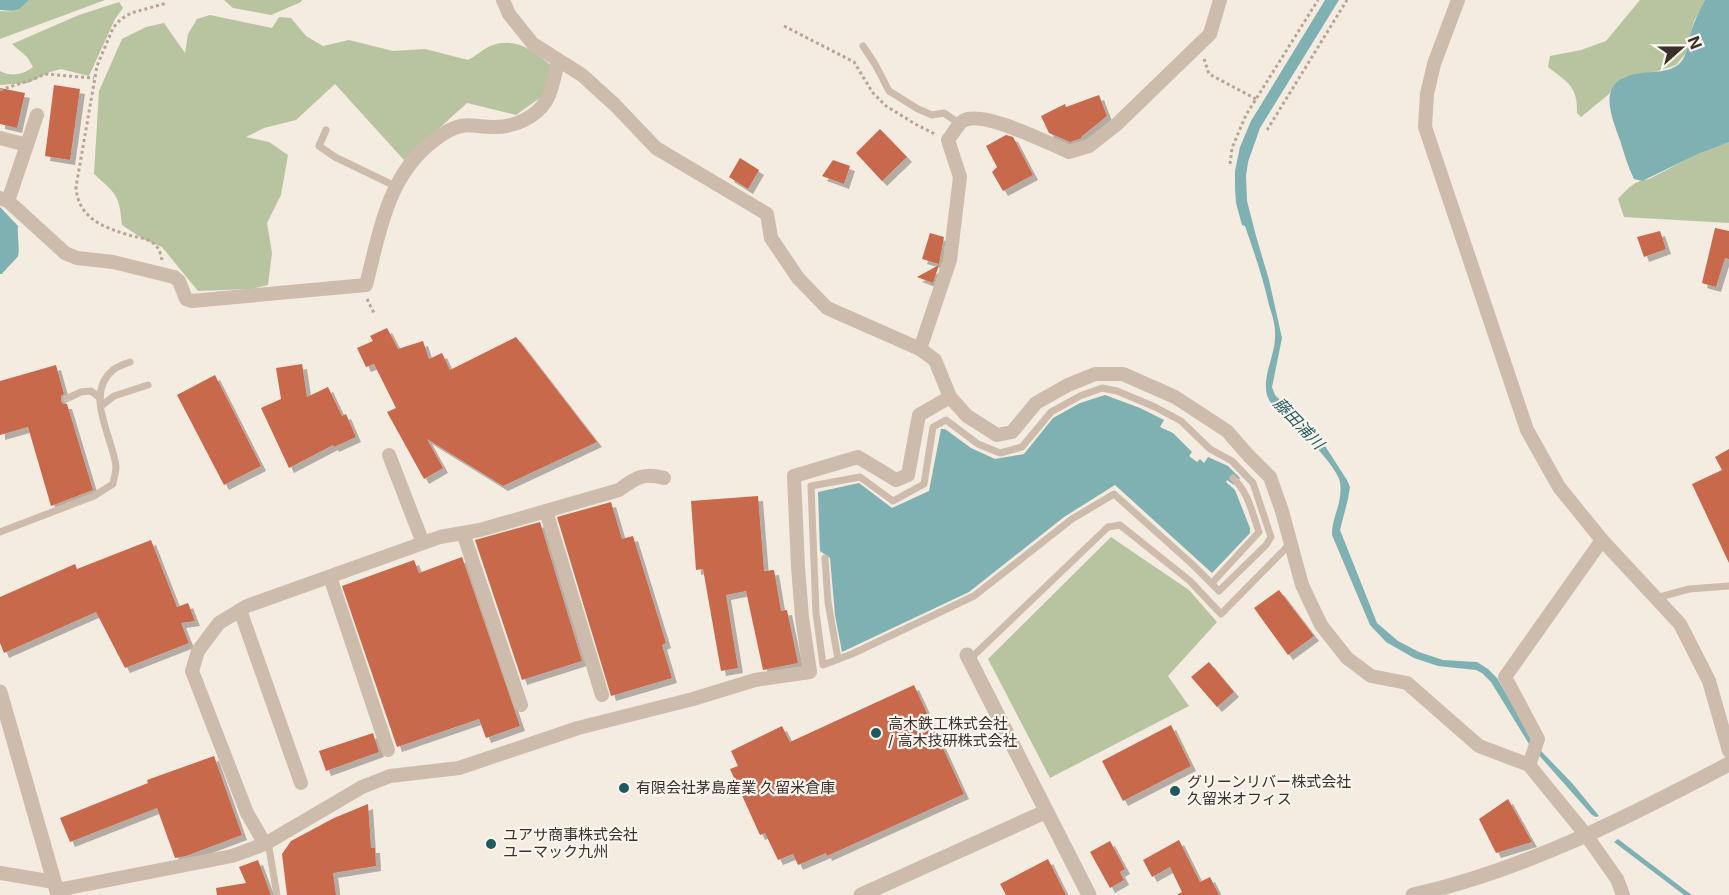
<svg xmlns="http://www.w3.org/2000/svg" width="1729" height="895" viewBox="0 0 1729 895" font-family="Inter,'Noto Sans JP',sans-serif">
<defs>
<filter id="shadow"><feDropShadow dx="5" dy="5" stdDeviation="0" flood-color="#0004"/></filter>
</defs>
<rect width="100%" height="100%" fill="#f4ebe1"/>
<g fill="#b8c4a0">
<path d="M29,0H105L0,39V11C16,12 18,12 29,0Z"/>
<polygon points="224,0 302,0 301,2 271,15 233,8"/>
<path d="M1640,0H1705L1694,21L1686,53L1676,65L1658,71L1624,77L1615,84L1609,94L1581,117L1577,113C1578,86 1567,82 1548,67L1550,56L1581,50L1606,41Z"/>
<path d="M119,2L123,8L115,19L89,76L61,69L50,72L28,83L0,85V71C11,77 23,75 33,67L27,57L12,44L79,15Z"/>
<path d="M210,15L272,28L279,17L291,18L306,36L323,46L349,40L393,51L425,49L468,60C476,56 484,48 493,45C518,37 534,52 552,66L544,95L516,115L467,103L404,160L335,84L296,120L264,128L246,137L269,142L288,155L281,195L267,223L272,253L268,285L251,289L198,291L162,247L143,239L122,225C119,194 117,195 94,174L99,91L122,39L146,27L164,23L185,53L188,34L197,19Z"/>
<path d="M1729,142V223L1624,217L1618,199C1628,188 1634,181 1649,179L1709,148Z"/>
<polygon points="1111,537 1189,590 1217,622 1168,676 1189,706 1050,778 988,659"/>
</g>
<g fill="#7fb0b2">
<path d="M0,0H29C17,13 16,11 0,10Z"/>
<path d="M1325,0H1339L1260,128L1248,162L1246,176L1247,201L1256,236L1269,280L1282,338L1272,387L1275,395L1325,446L1347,480L1350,487L1348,499L1340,530L1377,623L1398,641L1419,652L1443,660L1477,662L1488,669L1497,678L1533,740L1542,752L1572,783L1599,816L1596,817L1592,815L1529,744L1491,682L1482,673L1476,670L1438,666L1414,658L1386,642L1370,625L1332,535C1332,515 1343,504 1340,482C1337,466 1300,430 1288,418C1279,410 1271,407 1267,395C1262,376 1275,356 1275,337C1276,326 1272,315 1269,305C1263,278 1254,252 1245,226L1242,225L1236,203L1235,188V171L1240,147L1251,121Z"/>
<path d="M1705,0H1729V142L1700,153L1642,181L1634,179C1628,167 1624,153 1620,140C1611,114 1596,81 1636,74C1649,71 1669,74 1680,63C1688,55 1688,40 1692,29C1695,19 1700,9 1705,0Z"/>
<path d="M0,207L18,226C17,234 20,251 18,256C18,257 5,270 2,274H0Z"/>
<polygon points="1105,395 1140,408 1164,420 1160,427 1173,433 1192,452 1189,456 1197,462 1200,459 1204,463 1208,457 1228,466 1240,478 1234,485 1227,480 1226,482 1235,490 1250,528 1250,533 1212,573 1115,485 1064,517 969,592 842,652 835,615 830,558 820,551 818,492 859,483 892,508 929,491 941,429 945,429 971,448 995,459 1024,454 1053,418 1080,403"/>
<polygon points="1618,839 1685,890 1692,895 1684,895 1614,842"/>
</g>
<g fill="#c8694b" filter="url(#shadow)">
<polygon points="54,85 80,89 70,160 45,156"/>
<polygon points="0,88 25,93 17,128 0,124"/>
<polygon points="1099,95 1107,116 1081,137 1082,138 1070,142 1049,133 1041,116 1065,104 1066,107"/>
<polygon points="880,129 907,157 882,181 856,153"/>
<polygon points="1006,135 1013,137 1033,175 1003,191 992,172 997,167 986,146"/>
<polygon points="740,158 759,170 748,189 729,177"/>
<polygon points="833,160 850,166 844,184 822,176"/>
<polygon points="1715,228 1729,231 1729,259 1725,258 1716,287 1702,283"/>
<polygon points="1660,231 1666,249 1644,257 1637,237"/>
<polygon points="930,233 944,237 939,264 922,259"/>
<polygon points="939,265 933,283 917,277"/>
<polygon points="387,328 398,349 423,341 429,359 442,353 450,370 516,337 597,442 503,486 427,439 443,468 424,479 387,412 396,408 374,364 366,367 357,348 373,341 370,336"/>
<polygon points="302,364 307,397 328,387 342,416 346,414 356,437 334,447 333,445 289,468 261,408 281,399 276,368"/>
<polygon points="56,365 64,394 61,396 61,401 63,404 67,404 93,490 51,506 28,427 0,435 0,381"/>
<polygon points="215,375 261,466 224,485 177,395"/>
<polygon points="1729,449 1729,563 1692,484 1722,470 1715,457"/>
<polygon points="758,496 764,571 774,570 781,611 787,610 798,663 763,670 746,591 726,595 738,668 721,671 703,569 696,570 691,501"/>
<polygon points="611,502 622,539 633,536 666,643 662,645 672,678 611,696 557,517"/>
<polygon points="540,522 582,661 522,680 475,540"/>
<polygon points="151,540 177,607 188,603 195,621 181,623 189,643 125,668 96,612 4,653 0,643 0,597 75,564 77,569"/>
<polygon points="462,557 520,726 486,738 479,719 397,747 342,586 414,560 419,573"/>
<polygon points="1279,590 1314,636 1288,655 1254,608"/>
<polygon points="1209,662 1234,692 1217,707 1191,677"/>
<polygon points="914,685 964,794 827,856 826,853 798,865 793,854 778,860 765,833 760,835 730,769 738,766 731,751 782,726 790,742"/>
<polygon points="1171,725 1191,766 1123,801 1102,761"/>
<polygon points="373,733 379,752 326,771 319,751"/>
<polygon points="214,756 242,835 186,856 175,858 157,808 70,842 60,818 148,783 147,780"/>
<polygon points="1508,799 1532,842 1496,853 1479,819"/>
<polygon points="368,804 371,848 375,848 376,866 333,873 336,895 287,895 282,854 291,841 334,818"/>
<polygon points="1179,840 1200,882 1210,877 1219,895 1177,895 1182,892 1170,867 1152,877 1143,860"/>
<polygon points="1110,841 1125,869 1120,872 1124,880 1110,888 1090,852"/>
<polygon points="1048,859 1066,895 1006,895 1000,884"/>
<polygon points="258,860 271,895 217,895 216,888 246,883 239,867"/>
</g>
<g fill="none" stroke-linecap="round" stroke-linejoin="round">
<g stroke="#b9a596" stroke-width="3" stroke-dasharray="3 3" stroke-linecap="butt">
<polyline points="784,26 854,62 873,93 886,106 917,125 935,134"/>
<polyline points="1204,59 1209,74 1256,99"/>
<polyline points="0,90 34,79 45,74 94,78"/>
<polyline points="1267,130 1347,0"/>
<polyline points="1230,164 1232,148 1246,115 1318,0"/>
<path d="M162,260C161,256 160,250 157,247C151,239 141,238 132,236C105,228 78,219 76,187L97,66L113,28L121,19L131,13L167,3"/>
<polyline points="367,299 375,315"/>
</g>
<g stroke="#cdbbac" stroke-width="7">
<polyline points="863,46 875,64 889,91 918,109 932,115 944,113 960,124"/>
<polyline points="326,130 319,146 335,157 395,186"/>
<polygon points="1102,388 1117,391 1155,407 1181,421 1210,449 1232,461 1253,483 1271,537 1266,545 1219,591 1192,564 1114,494 1072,519 974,596 852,654 823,665 816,613 811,486 860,477 893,501 924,484 933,427 946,420 978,444 1000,453 1022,447 1051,412 1080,396"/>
<polyline points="66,399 81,392 91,391 100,398"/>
<polyline points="101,406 114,396 148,385"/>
<path d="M0,532L94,496L113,484C114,478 116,472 116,466C112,436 84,394 113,370C118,366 125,364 130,362"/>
<polyline points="825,558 828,602 838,659"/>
<path d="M1212,583L1259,532C1252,512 1248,492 1233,478"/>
<polyline points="1656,598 1689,589 1729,586"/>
<polyline points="969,660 1108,527 1120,525 1190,581 1221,614 1291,543"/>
<polyline points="268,842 277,895"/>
</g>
<g stroke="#cdbbac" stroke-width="14">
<polyline points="503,0 509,14 533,44 582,75 615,105 656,148 767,214 771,238 798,278 827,308 920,349 935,360 950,397 967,416 997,435 1012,432 1036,403 1068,385 1095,374 1123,374 1175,397 1227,431 1248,455 1270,477 1282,511 1302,585 1321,625 1347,658 1371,676 1407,683 1479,746 1529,765 1586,835 1617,879 1623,895"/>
<polyline points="1458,0 1434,64 1427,94 1425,127 1527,430 1559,487 1602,540 1680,624 1709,681 1729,751"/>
<polyline points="0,138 27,145"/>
<path d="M0,198L8,201L65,253L77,258L113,262L174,277L179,281L186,299L192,301L366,285C381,228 388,169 443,134C464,120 472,127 495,127C515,127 536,117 546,101C553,90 555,73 558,61"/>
<polyline points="8,201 37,115"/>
<path d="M920,349L950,260L960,177L948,140C953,134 957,125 963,121C982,109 1048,143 1069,152L1089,146L1116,125L1210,34L1220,0"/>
<polyline points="389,455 423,543"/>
<polyline points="546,511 602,695"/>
<polyline points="463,533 521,705"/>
<polyline points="330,577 388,750"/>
<polyline points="240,610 301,783"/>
<polyline points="1529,765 1538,739 1505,677 1602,540"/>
<path d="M265,844L247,813L192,671L198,651L219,623L247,606L440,537L480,530L619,490C635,478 644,472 664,478"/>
<polyline points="0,873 54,882"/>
<polyline points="57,890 232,856 265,844 362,787 390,776 459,768 578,728 693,699 755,680 810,672 802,617 798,567 794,476 858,457 896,480 908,475 919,415 950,397"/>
</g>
<g stroke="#cdbbac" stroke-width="15">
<polyline points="967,655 1089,895"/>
<polyline points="0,692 58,895"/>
<polyline points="861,895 1045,812"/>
<path d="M1413,895C1525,870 1628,817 1729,764"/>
</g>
</g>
<g fill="#1f5a5e" stroke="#fbf5ee" stroke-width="2">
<circle cx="876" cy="733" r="6"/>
<circle cx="624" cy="788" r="6"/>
<circle cx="1175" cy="791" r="6"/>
<circle cx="491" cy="844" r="6"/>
</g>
<g text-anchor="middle" stroke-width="4.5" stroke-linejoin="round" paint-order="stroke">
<g font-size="15" fill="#3b302b" stroke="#fbf5ee" text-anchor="start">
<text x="888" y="729">高木鉄工株式会社<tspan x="888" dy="17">/ 高木技研株式会社</tspan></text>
<text x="1187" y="787">グリーンリバー株式会社<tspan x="1187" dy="17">久留米オフィス</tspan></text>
<text x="636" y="793">有限会社茅島産業 久留米倉庫</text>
<text x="503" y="840">ユアサ商事株式会社<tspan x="503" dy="17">ユーマック九州</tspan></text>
</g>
<g font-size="16" font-style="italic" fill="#1f5a5e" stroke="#fbf5ee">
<text transform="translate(1299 423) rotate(46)" y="6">藤田浦川</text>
</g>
</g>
<g transform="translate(1681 48) rotate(69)" stroke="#fbf5ee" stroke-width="4.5" paint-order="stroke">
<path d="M0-4.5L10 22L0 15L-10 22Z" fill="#3b302b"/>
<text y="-9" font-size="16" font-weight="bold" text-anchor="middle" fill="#3b302b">N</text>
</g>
</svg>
